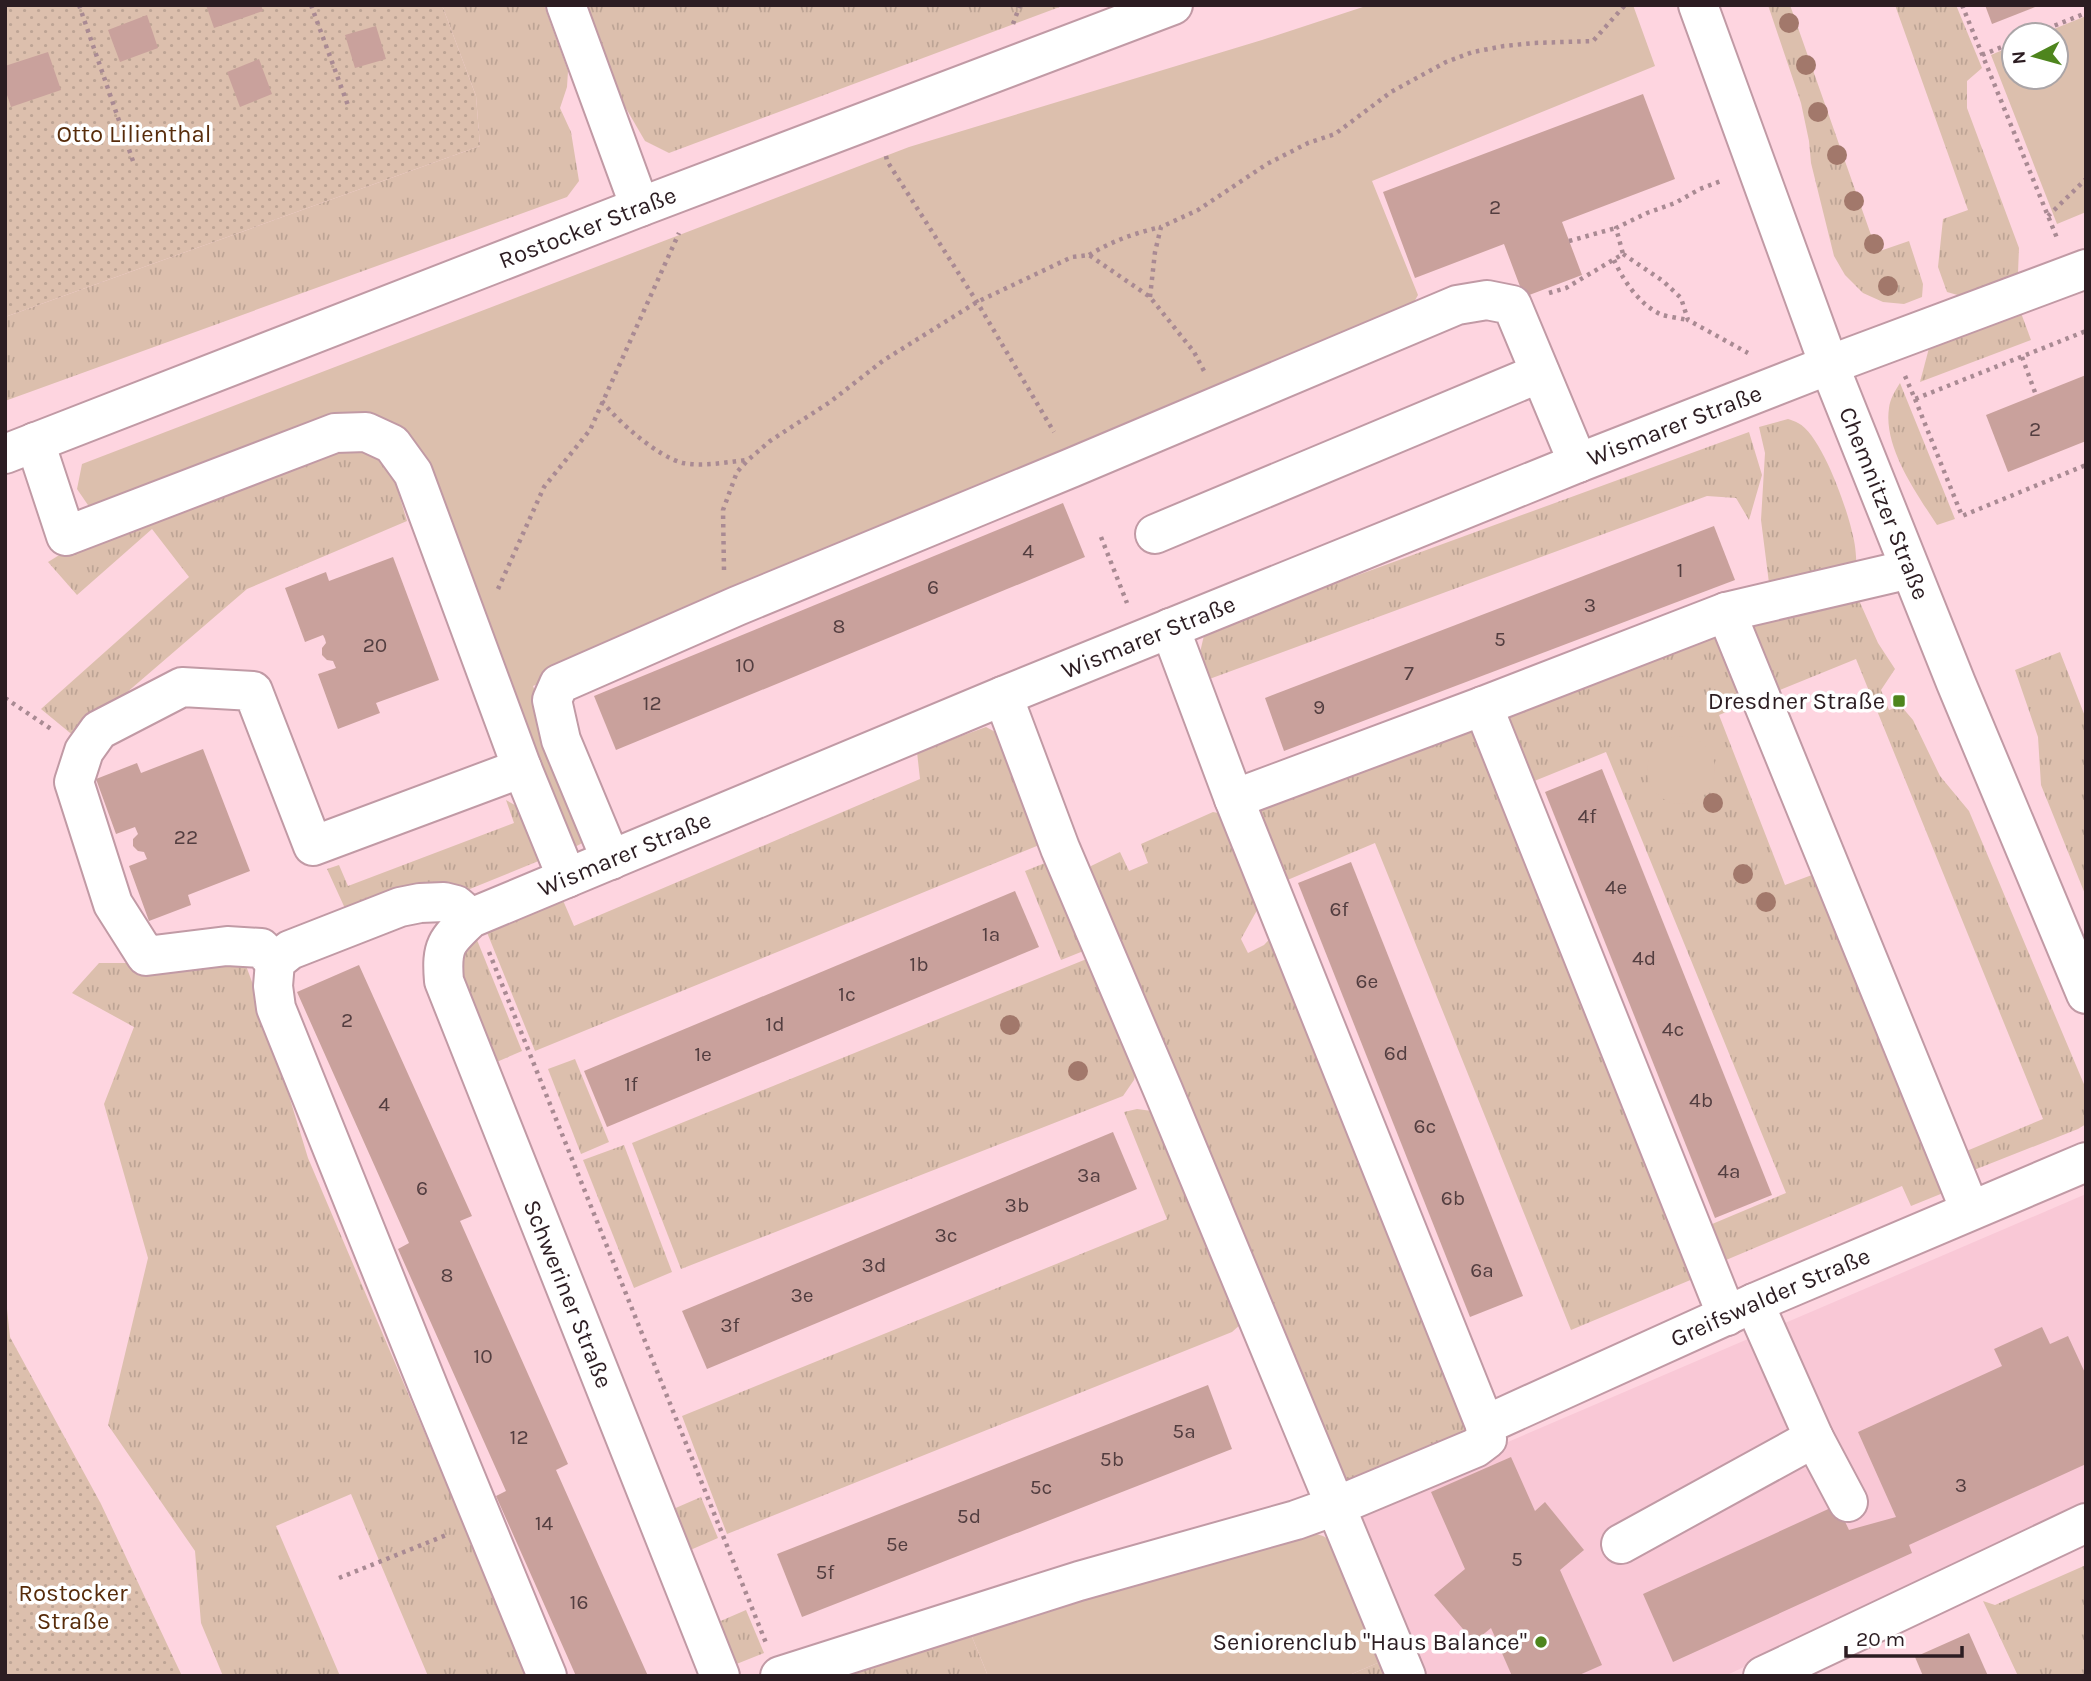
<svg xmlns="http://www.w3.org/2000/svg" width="2091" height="1681" viewBox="0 0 2091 1681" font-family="Karla,sans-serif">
<defs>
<pattern id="grass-tufts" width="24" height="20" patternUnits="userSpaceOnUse" patternTransform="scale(1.75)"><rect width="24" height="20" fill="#dcbfad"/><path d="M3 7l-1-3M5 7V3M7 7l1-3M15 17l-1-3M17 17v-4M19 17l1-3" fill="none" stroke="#bda495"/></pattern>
<pattern id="garden-dots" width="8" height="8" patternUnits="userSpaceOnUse" patternTransform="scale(1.75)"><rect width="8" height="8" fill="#dcbfad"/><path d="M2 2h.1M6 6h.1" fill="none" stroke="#bda495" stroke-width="1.8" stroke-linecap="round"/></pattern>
</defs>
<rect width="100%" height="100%" fill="#fed5e0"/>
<polygon fill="#f9c8d6" points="2086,1194 2086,1504 1725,1676 1417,1676 1347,1511"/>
<g fill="url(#grass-tufts)">
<polygon points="442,5 544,5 568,71 567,87 560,108 571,132 579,181 567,197 5,401 5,317 480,146 476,96"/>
<polygon points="587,5 1065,5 669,153 645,141 620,98"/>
<polygon points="1768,5 1790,5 1877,252 1909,241 1923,284 1922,297 1904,304 1883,302 1863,293 1845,275 1834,256 1811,163 1809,141 1801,103"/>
<polygon points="1895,5 1956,5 1982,68 1967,81 1967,108 2019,248 2018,273 1961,296 1947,292 1938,267 1943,219 1968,210"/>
<polygon points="2021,313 2031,340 1920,382 1929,348"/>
<path d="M1900,383L1955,519L1937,525C1917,494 1883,447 1889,408C1890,399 1895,391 1900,383Z"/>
<path d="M1788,419C1791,420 1795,421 1798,423C1822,435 1848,511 1853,536C1856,547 1856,559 1857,570L1845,569L1878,643L1895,669L1881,690L1889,710L1901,706L1913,720L1940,776L1969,811L2086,1089V1124L2078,1129L1969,1172L1957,1155L2043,1119L1856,659L1770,694L1743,619L1769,583L1761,520L1765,453L1759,427Z"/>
<polygon points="1749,432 1762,475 1749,520 1736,498 1707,496 1204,681 1198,661 1205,631"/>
<polygon points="337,448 365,450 391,468 407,521 247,589 75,737 41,709 189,577 152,529 77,595 48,562 74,546"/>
<polygon points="1710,628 1744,677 1755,700 1719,715 1785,885 1820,872 1948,1191 1911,1206 1902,1186 1719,1263 1705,1227 1786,1193 1606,752 1527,784 1504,710"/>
<polygon points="2060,652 2086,719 2085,894 2041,785 2038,737 2015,670"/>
<polygon points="1482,722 1700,1276 1571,1330 1375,843 1278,884 1257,809"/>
<polygon points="986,727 999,734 1049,841 535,1051 486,930 562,898 574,926 920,779 917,752"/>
<polygon points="506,800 522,809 541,860 460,893 348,915 327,869 339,865 348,886 514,823"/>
<polygon points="1213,812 1223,814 1266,894 1241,939 1248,953 1264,945 1278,930 1480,1431 1341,1493 1085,882 1091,866 1120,852 1129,871 1148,863 1141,844"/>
<polygon points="1055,859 1091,948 1061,960 1025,871"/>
<polygon points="475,935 522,1051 492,1064 460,986 460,960"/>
<polygon points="1094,956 1139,1060 1134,1080 1123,1096 681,1269 632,1143"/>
<polygon points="99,963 245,963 265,1017 308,1158 528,1676 428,1676 351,1494 276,1526 340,1676 223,1676 201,1623 195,1551 108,1425 148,1258 104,1104 134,1027 72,993"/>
<polygon points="575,1059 609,1142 581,1154 548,1069"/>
<polygon points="1137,1109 1152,1111 1241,1324 1232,1332 727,1534 682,1416 1167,1219 1124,1112"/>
<polygon points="624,1145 672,1272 634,1288 583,1160"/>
<polygon points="701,1497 718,1538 688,1551 671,1510"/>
<polygon points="2086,1565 2086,1676 2018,1676 1983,1601 1995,1605"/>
<polygon points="746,1610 764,1653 734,1665 716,1623"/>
<polygon points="968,1627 988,1676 807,1676"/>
<polygon points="1387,1659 1394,1676 1347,1676"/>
</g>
<g fill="#dcbfad">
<polygon points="1369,5 1633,5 1655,66 1372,181 1418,295 1404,320 533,686 588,830 586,841 573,848 397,434 90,508 77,489 82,464 909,147 1262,40"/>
<polygon points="2086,16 2086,212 2057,224 1991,55 2014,45 2014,77 2056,77 2056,35 2039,35"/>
<circle cx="1681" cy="770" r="34"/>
<polygon points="1303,1530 1323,1536 1339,1545 1387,1659 1347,1676 988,1676 968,1627"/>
</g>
<g fill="url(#garden-dots)">
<polygon points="5,5 442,5 476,96 480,146 5,317"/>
<polygon points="5,1290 10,1337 101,1504 182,1676 5,1676"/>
</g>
<g fill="#c9a19c">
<polygon points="206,5 261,5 263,11 214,28"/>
<polygon points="1985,5 2040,5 1992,24"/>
<polygon points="147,15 158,48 120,62 108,30"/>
<polygon points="376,26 386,59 355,68 345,35"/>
<polygon points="48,52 61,90 11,107 5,89 5,66"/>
<polygon points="259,59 272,94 240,107 227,72"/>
<polygon points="1643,94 1675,179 1562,222 1582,275 1524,297 1504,244 1415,278 1383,192"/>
<polygon points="2086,375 2086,441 2008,472 1986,415"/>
<polygon points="1063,503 1085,557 616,750 594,696"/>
<polygon points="1714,526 1735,580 1284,751 1265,698"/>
<polygon points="393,557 439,680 376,703 380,713 338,729 318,674 336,668 333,661 327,660 322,655 322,648 326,643 325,639 323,635 305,642 285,588 326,572 329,581"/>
<polygon points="203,749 250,871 188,895 191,905 149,921 129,866 147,859 144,852 138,851 133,846 133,839 138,834 135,827 116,834 96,779 137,763 141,773"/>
<polygon points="1602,769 1772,1195 1715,1218 1545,792"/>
<polygon points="1351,862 1523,1296 1470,1317 1298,883"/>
<polygon points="1015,891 1039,947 607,1127 584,1071"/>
<polygon points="359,965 472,1216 460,1221 568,1464 556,1470 648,1676 576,1676 496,1496 506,1491 398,1249 409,1243 297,992"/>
<polygon points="1113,1132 1137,1189 707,1369 682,1311"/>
<polygon points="2042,1327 2050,1344 2068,1336 2086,1375 2086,1464 1909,1545 1912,1553 1673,1662 1643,1594 1837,1505 1849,1530 1896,1517 1858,1432 2002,1366 1994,1349"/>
<polygon points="1208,1385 1232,1449 802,1617 777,1554"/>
<polygon points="1511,1457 1535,1511 1545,1502 1584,1550 1560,1570 1602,1665 1577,1676 1512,1676 1491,1628 1474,1642 1434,1595 1465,1569 1431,1492"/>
<polygon points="1969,1633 1988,1676 1923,1676 1915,1657"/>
</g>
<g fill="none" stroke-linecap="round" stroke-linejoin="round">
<defs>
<g id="minor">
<polyline points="566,5 640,207"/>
<path id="s1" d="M1698,5L1829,365L1956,683L2086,994"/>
<polyline points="35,442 66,536 335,433 366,432 392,444 413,473 522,768 567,878"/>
<path id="s2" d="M5,454L640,207L1173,5"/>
<polyline points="1155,534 1540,373"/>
<polyline points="1726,612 1970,1210"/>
<polyline points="1170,628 1234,799 1485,1425"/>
<polyline points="1003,696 1060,848 1163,1090 1406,1676"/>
<polyline points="1483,706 1727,1316"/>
<polyline points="1234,799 1483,706 1726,612 1910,569"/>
<polyline points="611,860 561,740 552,700 559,684 737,606 1071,468 1457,305 1487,300 1512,305 1578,463"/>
<polyline points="471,918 456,905 444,902 420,903 400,907 290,950 275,962 273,986 276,1008 430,1391 547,1676"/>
<polyline points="275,962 261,948 227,946 146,956 113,904 74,782 84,751 99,730 182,687 253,691 313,846 522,768"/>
<polyline points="1754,1303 1814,1438 1848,1502"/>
<polyline points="1621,1544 1814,1438"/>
<path id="s3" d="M720,1676L444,981C441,946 446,941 471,918L1003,696L1578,463L1829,365L2086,269"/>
<path id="s4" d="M780,1676L1079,1581L1296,1520L1346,1502L1475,1448L1487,1439L1485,1425L1754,1303L2086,1162"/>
<polyline points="1763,1676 2086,1523"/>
</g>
</defs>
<use href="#minor" stroke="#c19aa5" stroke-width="42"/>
<g stroke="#a98a93" stroke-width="4.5" stroke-dasharray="3.5 5" stroke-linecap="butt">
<polyline points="79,5 133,161"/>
<polyline points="311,5 349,108"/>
<polyline points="1962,5 2057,238"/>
<polyline points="1013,24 1020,5"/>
<polyline points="2031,35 2086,13"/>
<polyline points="1982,55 2014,42"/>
<polyline points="886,156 887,161 977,302 1054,432"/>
<polyline points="2048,216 2086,179"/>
<polyline points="1569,241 1616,228"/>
<polyline points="1623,254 1663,281 1681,298 1688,320 1748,353"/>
<path d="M1089,255C1112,241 1135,233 1161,227"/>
<path d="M1614,260C1623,280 1639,304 1660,314C1668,317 1679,318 1687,320"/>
<polyline points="1549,293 1566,288 1623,254 1616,228 1647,213 1675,203 1700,189 1721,181"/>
<polyline points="1150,297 1155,252 1161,227 1198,210 1267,164 1308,143 1335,134 1391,92 1446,62 1473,52 1504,46 1534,43 1593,41 1625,5"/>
<polyline points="2022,357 2036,395"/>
<polyline points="1905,376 1915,399 2086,331"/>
<polyline points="1915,399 1962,516 2086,465"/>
<path d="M602,401C617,421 658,457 683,463C704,467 726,462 747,460"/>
<polyline points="1101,537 1127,603"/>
<polyline points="724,570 723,510 737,472 748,460 770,441 830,402 884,360 977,302 1072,257 1089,255 1150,297 1194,352 1204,371"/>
<polyline points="498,589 544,487 590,430 679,233"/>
<polyline points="5,698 54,731"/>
<polyline points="489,952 766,1643"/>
<polyline points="339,1578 449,1534"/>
</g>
<use href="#minor" stroke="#fff" stroke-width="38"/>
</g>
<g fill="#a2786b">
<circle cx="1789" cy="23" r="10"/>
<circle cx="1806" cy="65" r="10"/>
<circle cx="1818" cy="112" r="10"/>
<circle cx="1837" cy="155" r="10"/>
<circle cx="1854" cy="201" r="10"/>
<circle cx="1874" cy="244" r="10"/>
<circle cx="1888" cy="286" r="10"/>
<circle cx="1713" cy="803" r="10"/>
<circle cx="1743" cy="874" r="10"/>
<circle cx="1766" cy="902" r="10"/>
<circle cx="1010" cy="1025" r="10"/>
<circle cx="1078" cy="1071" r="10"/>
</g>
<g fill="#4e851d" stroke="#fff" stroke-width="2.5">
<rect x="1892" y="694" width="14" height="14" rx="3.5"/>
<circle cx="1541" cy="1642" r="7"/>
</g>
<g text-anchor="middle" stroke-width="7" stroke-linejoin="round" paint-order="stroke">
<g font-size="21" fill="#533e40">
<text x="1495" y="214">2</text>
<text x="2035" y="436">2</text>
<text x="1028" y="558">4</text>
<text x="1680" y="577">1</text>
<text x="933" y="594">6</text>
<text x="1590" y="612">3</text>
<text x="839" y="633">8</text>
<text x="1500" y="646">5</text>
<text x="375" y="652">20</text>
<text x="745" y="672">10</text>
<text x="1409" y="680">7</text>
<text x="652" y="710">12</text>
<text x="1319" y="714">9</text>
<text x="1587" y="823">4f</text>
<text x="186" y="844">22</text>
<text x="1616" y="894">4e</text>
<text x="1339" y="916">6f</text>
<text x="991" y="941">1a</text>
<text x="1644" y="965">4d</text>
<text x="919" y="971">1b</text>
<text x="1367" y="988">6e</text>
<text x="847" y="1001">1c</text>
<text x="347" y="1027">2</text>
<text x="775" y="1031">1d</text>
<text x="1673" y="1036">4c</text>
<text x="1396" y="1060">6d</text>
<text x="703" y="1061">1e</text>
<text x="631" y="1091">1f</text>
<text x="1701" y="1107">4b</text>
<text x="384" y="1111">4</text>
<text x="1425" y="1133">6c</text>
<text x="1729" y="1178">4a</text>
<text x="1089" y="1182">3a</text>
<text x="422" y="1195">6</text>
<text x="1453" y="1205">6b</text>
<text x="1017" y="1212">3b</text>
<text x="946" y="1242">3c</text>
<text x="874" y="1272">3d</text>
<text x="1482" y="1277">6a</text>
<text x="447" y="1282">8</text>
<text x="802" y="1302">3e</text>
<text x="730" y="1332">3f</text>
<text x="483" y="1363">10</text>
<text x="1184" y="1438">5a</text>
<text x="519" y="1444">12</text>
<text x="1112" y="1466">5b</text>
<text x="1961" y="1492">3</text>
<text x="1041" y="1494">5c</text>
<text x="969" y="1523">5d</text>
<text x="544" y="1530">14</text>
<text x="897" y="1551">5e</text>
<text x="1517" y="1566">5</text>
<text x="825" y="1579">5f</text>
<text x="579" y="1609">16</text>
</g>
<g font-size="24" fill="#572c0b" stroke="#fff">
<text x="134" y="142">Otto Lilienthal</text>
<text x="73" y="1601">Rostocker<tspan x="73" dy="28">Straße</tspan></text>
</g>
<g font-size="24" fill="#2c1d22" stroke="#fff">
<text dy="8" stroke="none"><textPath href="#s2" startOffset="625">Rostocker Straße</textPath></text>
<text dy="8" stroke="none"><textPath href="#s3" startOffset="2121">Wismarer Straße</textPath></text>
<text dy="8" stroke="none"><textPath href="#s1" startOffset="532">Chemnitzer Straße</textPath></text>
<text dy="8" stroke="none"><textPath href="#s3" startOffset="1554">Wismarer Straße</textPath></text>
<text dy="8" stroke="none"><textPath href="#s3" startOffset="987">Wismarer Straße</textPath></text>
<text transform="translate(568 1294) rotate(68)" y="8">Schweriner Straße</text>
<text dy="8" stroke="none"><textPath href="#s4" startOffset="1074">Greifswalder Straße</textPath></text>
</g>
<g font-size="24" fill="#2c1d22" stroke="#fff" text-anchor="end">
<text x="1885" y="709">Dresdner Straße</text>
<text x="1527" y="1650">Seniorenclub "Haus Balance"</text>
</g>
</g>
<rect width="2091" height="1681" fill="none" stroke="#2c1d22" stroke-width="14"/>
<g transform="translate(2035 56) rotate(264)"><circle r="33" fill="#ffffff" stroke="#aba5a7" stroke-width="2"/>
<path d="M0-5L12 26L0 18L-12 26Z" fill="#4e851d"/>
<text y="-10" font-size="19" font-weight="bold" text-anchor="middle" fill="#2c1d22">N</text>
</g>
<path d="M1846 1646v10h116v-10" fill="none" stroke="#2c1d22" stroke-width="3.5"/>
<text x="1856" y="1646" font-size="21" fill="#2c1d22" stroke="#ffffff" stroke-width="5" paint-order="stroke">20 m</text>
</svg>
